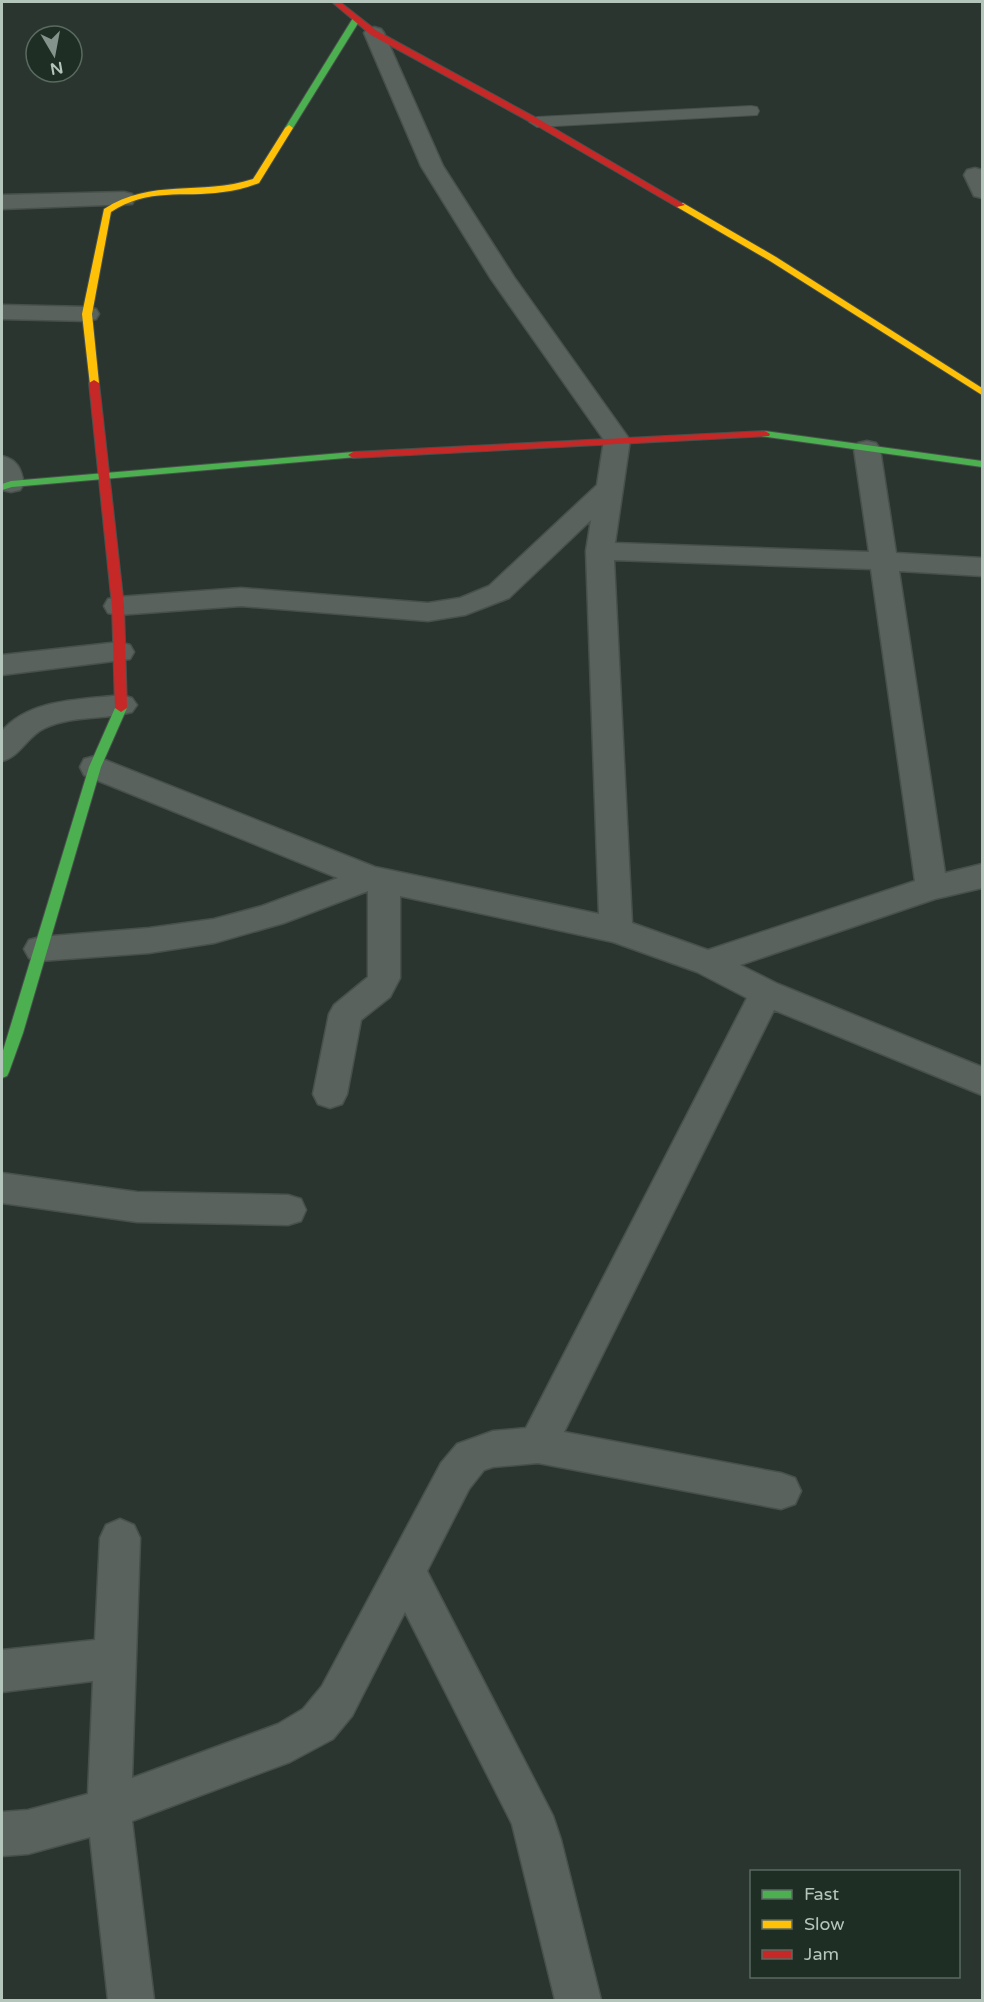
<svg xmlns="http://www.w3.org/2000/svg" width="984" height="2002" viewBox="0 0 984 2002" font-family="'Varela Round',sans-serif">
<rect width="100%" height="100%" fill="#2a352f"/>
<g fill="none" stroke-linecap="round" stroke-linejoin="round">
<defs>
<polygon id="lane" points="751,106 757,107 759,111 757,115 537,127 529,122 537,117"/>
<g id="street">
<path d="M374,27L381,29L384,33L443,166L514,277L630,440L615,543L869,552L854,449L858,443L867,441L876,443L880,449L896,553L982,558V576L899,571L945,873L982,864V888L935,899L740,965L778,984L982,1067V1095L774,1010L564,1432L781,1473L795,1478L801,1491L795,1504L781,1509L538,1463L493,1467L484,1470L469,1489L427,1571L553,1816L561,1840L601,2000H555L512,1824L405,1612L352,1716L333,1739L290,1762L132,1821L154,2000H108L90,1837L28,1854L2,1856V1812L28,1810L88,1794L93,1681L2,1692V1650L95,1640L100,1538L106,1525L120,1519L134,1525L140,1538L132,1778L278,1724L303,1709L322,1686L441,1463L457,1444L493,1431L526,1428L747,998L697,972L613,942L400,896V978L390,997L361,1020L347,1094L342,1104L330,1108L318,1104L313,1094L329,1014L334,1005L368,977V891L284,923L214,943L149,953L40,961L29,958L24,949L29,940L40,937L149,928L214,919L262,906L338,878L84,775L80,767L84,759L95,756L375,867L599,914L586,551L591,520L509,598L465,615L428,621L241,606L118,615L108,613L104,606L108,599L118,597L241,588L428,603L460,598L489,586L597,485L604,440L491,279L421,166L364,33L367,29ZM614,560L871,569L915,881L708,950L632,923Z"/>
<polygon points="975,168 982,170 982,198 974,196 964,175 967,170"/>
<polygon points="124,192 132,194 135,199 132,204 2,209 2,195"/>
<polygon points="2,305 87,307 96,309 99,314 96,319 87,321 2,319"/>
<path d="M2,456C18,460 21,469 24,484L20,490L11,492L2,490Z"/>
<polygon points="120,642 130,645 134,652 130,659 2,675 2,655"/>
<path d="M122,695L132,698L137,705L132,712C104,720 72,715 45,728C27,736 20,757 2,761V731C30,698 82,700 122,695Z"/>
<polygon points="2,1173 137,1192 288,1195 301,1199 306,1210 301,1221 288,1225 137,1222 2,1203"/>
</g>
<g id="fast">
<polygon points="353,18 360,20 293,128 286,130 285,128"/>
<polygon points="765,431 982,461 982,467 761,436 760,434"/>
<polygon points="353,452 358,455 357,457 12,487 2,490 2,484 11,481"/>
<polygon points="121,704 127,708 101,767 23,1033 9,1072 7,1076 2,1078 2,1054 89,767 115,708"/>
</g>
<g id="slow">
<path d="M289,125L293,128L259,183C248,187 236,191 223,192C182,198 149,187 111,212L92,314L99,383L94,386L90,385L82,314L104,209C151,178 201,196 253,179L285,128Z"/>
<polygon points="677,203 683,203 776,257 982,388 982,395 770,261 677,207"/>
</g>
<g id="jam">
<polygon points="332,2 340,2 377,31 540,120 685,205 677,207 534,124 371,35"/>
<polygon points="94,380 99,383 124,606 127,708 121,712 115,708 112,606 89,383"/>
<polygon points="765,431 770,434 769,436 353,458 348,455 353,452"/>
</g>
</defs>
<use href="#lane" stroke="#48504b" stroke-width="2"/>
<use href="#street" stroke="#48504b" stroke-width="3"/>
<use href="#fast" stroke="#48504b" stroke-width="2"/>
<use href="#slow" stroke="#48504b" stroke-width="2"/>
<use href="#jam" stroke="#48504b" stroke-width="2"/>
<use href="#lane" fill="#59625d" fill-rule="evenodd"/>
<use href="#street" fill="#59625d" fill-rule="evenodd"/>
<use href="#fast" fill="#4caf50" fill-rule="evenodd"/>
<use href="#slow" fill="#ffc107" fill-rule="evenodd"/>
<use href="#jam" fill="#c62828" fill-rule="evenodd"/>
</g>
<rect width="984" height="2002" fill="none" stroke="#b4c5bc" stroke-width="6"/>
<rect x="750" y="1870" width="210" height="108" fill="#1e2e25" stroke="#5a6a61" stroke-width="1.5"/>
<rect x="762" y="1890" width="30" height="9" fill="#4caf50" stroke="#5a6a61" stroke-width="1.5"/>
<text x="804" y="1900" font-size="18" fill="#b4c5bc">Fast</text>
<rect x="762" y="1920" width="30" height="9" fill="#ffc107" stroke="#5a6a61" stroke-width="1.5"/>
<text x="804" y="1930" font-size="18" fill="#b4c5bc">Slow</text>
<rect x="762" y="1950" width="30" height="9" fill="#c62828" stroke="#5a6a61" stroke-width="1.5"/>
<text x="804" y="1960" font-size="18" fill="#b4c5bc">Jam</text>
<g transform="translate(54 54) rotate(170)"><circle r="28" fill="#1e2e25" stroke="#5a6a61" stroke-width="1.5"/>
<path d="M0-4.5L10 22L0 15L-10 22Z" fill="#84938b"/>
<text y="-9" font-size="16" font-weight="bold" text-anchor="middle" fill="#b4c5bc">N</text>
</g>
</svg>
